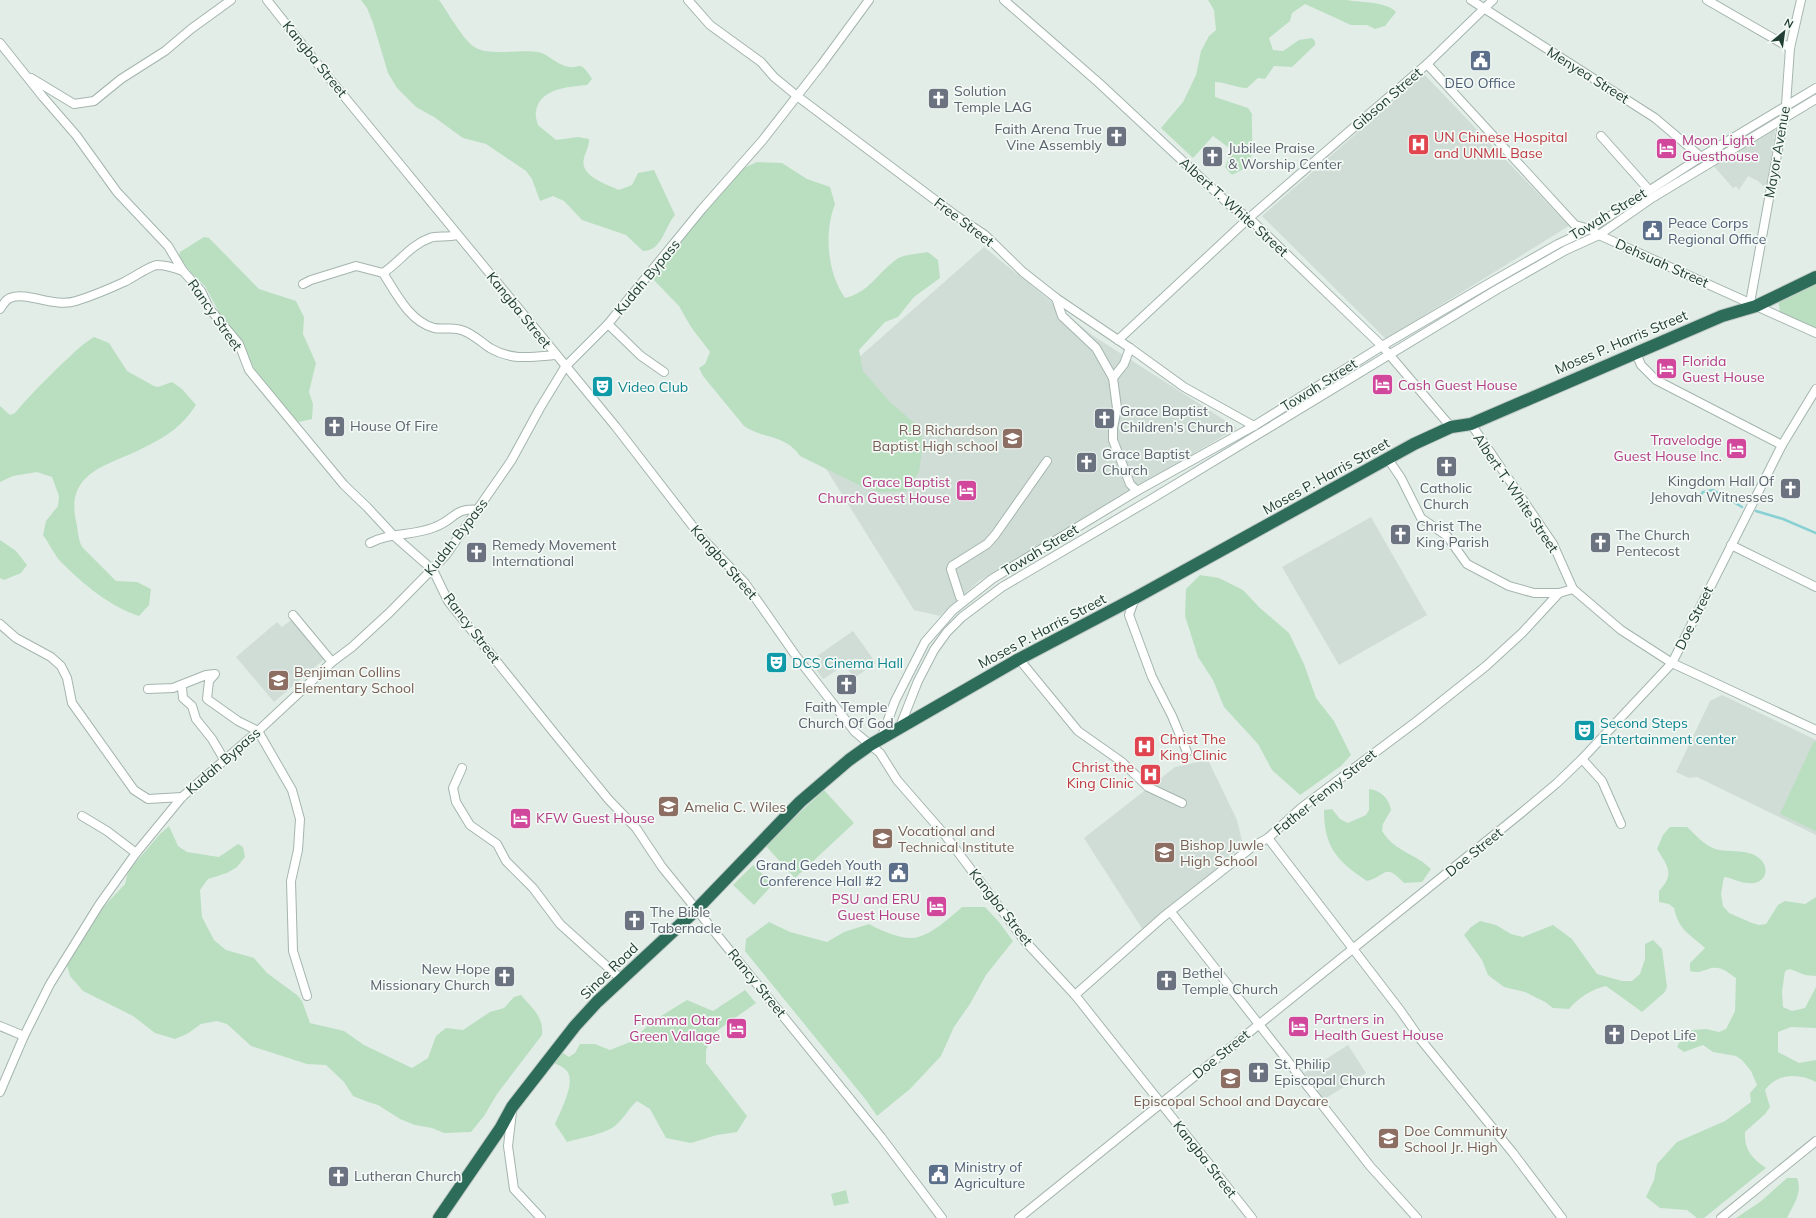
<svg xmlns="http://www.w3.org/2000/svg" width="1816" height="1218" viewBox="0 0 1816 1218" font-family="Mulish,sans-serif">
<rect width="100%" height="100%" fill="#e2ede7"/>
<g fill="#d0ddd6">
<polygon points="1424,74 1569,226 1386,339 1262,216"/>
<polygon points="1776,127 1766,189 1758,181 1748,176 1739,190 1736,186 1733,188 1712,164"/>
<polygon points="984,247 1092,335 1237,428 979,581 940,616 914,610 813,448 790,418"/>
<polygon points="1371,517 1427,615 1339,665 1282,567"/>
<polygon points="294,618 327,657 274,702 236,657 277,622 282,627"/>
<polygon points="853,631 876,663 854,678 845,665 823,679 810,661"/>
<polygon points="1722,695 1816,740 1816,835 1697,777 1689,778 1676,772 1710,701"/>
<polygon points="1208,760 1237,820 1243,845 1226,861 1143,930 1084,838 1175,767"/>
<polygon points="1348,1045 1366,1073 1323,1100 1304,1073"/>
</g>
<g fill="#badfc0">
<path d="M361,0H439C448,12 464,42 476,48C491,56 521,49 538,52C548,54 555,63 565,66C581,71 578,57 592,79L587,85C569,87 539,88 536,112C535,116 537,121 538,125L556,140L578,137L589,139C589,147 586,151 584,158C579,176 606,184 619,190L632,185L638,173L654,170L675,215C664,228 662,251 643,251L626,235L582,220L564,201L553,196L540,201L532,179L526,171L486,144L463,138L434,117L416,107L397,88L388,73L373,23L367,8Z"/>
<path d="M1208,0H1347C1362,3 1386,1 1396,12L1385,26L1375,29L1367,25H1351L1305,4L1292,13L1290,21L1269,38L1273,50L1283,51L1299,40L1312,38L1315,41V45L1292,67L1274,66L1265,79L1258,78L1247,88C1236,88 1226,82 1215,82V97L1248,108L1252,114C1251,126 1255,158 1248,165C1245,169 1237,172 1232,175L1225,167L1232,150L1213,136L1193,158L1161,128L1183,102L1196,75L1201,51L1209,36L1216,30L1214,10Z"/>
<path d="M757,162L782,163L807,179L830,187L835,204C824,233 827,272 845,298C870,292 878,272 897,259C904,254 919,254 928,252L938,260L940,278L914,297L898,317L885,322L859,350L863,371L889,401L920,428L923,443L919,472L906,491L880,492L863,487L800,456C785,434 762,439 744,426L703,376L699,368L705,364L710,352L691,327L679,306L650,276L742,169Z"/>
<polygon points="204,237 209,238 259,289 296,301 304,317 303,334 316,363 309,392 313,404 312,419 299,422 287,413 265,385 223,320 205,286 192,274 179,257 180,252"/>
<polygon points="1816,281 1816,328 1783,315 1780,312 1778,299"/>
<path d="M94,337L109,343L127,371L154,386L158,387L172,382L182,389L196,405C182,426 169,435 147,446C113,465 65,469 76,521C78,530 78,539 82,547L116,581L137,582L151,589L149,605L139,616C109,606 83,584 60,561C54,554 49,543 43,535L46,521L58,506L59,496L52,477L37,472L13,476L0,482V406L10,415L15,413C31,394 47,378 65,361C76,351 81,345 94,337Z"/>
<polygon points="0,540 16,551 27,565 21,573 4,580 0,578"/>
<polygon points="1200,575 1219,578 1243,590 1260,608 1289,633 1304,664 1316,698 1334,721 1351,755 1341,766 1300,795 1272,770 1258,744 1224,707 1213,680 1198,657 1185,616 1186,589"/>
<polygon points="1814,741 1816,742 1816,831 1780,814"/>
<path d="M1369,789C1380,790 1389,798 1391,810L1383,824L1382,831C1395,852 1415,853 1431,869L1422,882L1404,883C1384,862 1387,876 1367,881C1337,861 1324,847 1324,810L1332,809L1340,819L1348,823L1366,815L1369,810Z"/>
<polygon points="824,790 854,823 795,878 765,845"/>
<path d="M169,826L178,846L187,852L219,857L238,844L243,847L245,857L237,867L227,873L208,879L200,890L202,917L214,940L226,950L254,958L267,973L297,995L302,1001L310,1023L344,1031L364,1045L412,1068L428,1058L436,1036L446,1028L463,1030L490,1012L504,1008L514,997L521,995C532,1008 544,1017 542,1035L497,1094L484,1116L471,1132L444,1133L432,1128L415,1125L400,1119L378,1105L368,1102L353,1096L344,1082L326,1065L307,1064L251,1046L227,1024L217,1021L201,1024L187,1034L175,1039L155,1033L133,1016L83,991L70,976L66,962L95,916L125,884L128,872L135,863L160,834Z"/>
<path d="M1670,827H1687C1695,834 1703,844 1713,848C1723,853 1739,849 1752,854C1774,863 1767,886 1748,883C1740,883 1732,878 1724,877L1721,894L1723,906L1729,913L1752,923L1759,925L1766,924L1778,905L1785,901L1805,904L1816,897V976L1805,975L1790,969L1785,971L1782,992L1783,1007L1792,1011L1805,1008L1816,987V1028L1791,1027L1778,1032V1052L1799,1063L1816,1060V1082C1799,1073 1777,1073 1765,1090L1770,1107L1765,1114L1745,1132C1744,1150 1752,1158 1766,1168L1704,1218H1697L1687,1210L1660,1208L1646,1197L1654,1180L1657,1164L1677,1142L1725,1121L1751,1102L1750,1093L1757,1085L1751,1071L1742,1060L1736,1056L1713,1052L1703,1045L1684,1052L1677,1047L1684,1034L1692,1030L1706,1029L1719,1032L1726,1029L1735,1011L1736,978C1729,973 1721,966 1712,968C1703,970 1699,974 1690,971V963L1705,948C1689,933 1679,931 1674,908L1669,904L1659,902V891C1675,874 1668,867 1657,849L1663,835Z"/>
<polygon points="753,865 773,884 754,905 733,885"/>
<path d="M962,907H985L999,922L1013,941L986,975L970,1004L954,1027L941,1056L910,1089L877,1116L866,1100L745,951L746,939L769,922L790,932L827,942L844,932L869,924C879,930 901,939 913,938C931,936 949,918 962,907Z"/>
<path d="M1480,921L1496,925L1511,934L1523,937L1553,925L1572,939L1597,974L1622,981H1632L1640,974L1645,959V944L1653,940L1662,949L1667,987L1665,992L1642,1012L1606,986C1592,989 1578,998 1569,1009L1553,1008L1545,1002L1525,992L1504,987L1488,975L1482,960L1464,935L1471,927Z"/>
<path d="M745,990L756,1003L714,1033L706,1050V1063L747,1116L737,1132L717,1135L691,1143L666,1138L650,1109L637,1101C629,1108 624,1118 616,1125C606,1134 580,1138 567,1142L555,1124C560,1112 576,1083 567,1071C563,1066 553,1063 548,1060L557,1049L569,1057L575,1053L580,1044H595L610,1050L630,1042L653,1021L687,1000L713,1011Z"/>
<path d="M1787,1178H1797C1803,1193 1793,1205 1787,1218H1736L1760,1202Z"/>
<polygon points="846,1190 849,1203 834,1206 831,1194"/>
</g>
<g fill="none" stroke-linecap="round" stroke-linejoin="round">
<g stroke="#88d0d4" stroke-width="2.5">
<polyline points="1699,497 1703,492 1713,490 1742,507"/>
<polyline points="1756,511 1783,519 1816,533"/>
</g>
<defs>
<g id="minor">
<polyline points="267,0 320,67 616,427 701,537 745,583 796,656 855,732 880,753 897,780 945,835 1024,940 1075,995 1252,1218"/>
<polyline points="688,0 710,25 761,62 774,77 797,96 955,215 985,235 1023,272 1056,298 1130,348 1184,387 1254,426"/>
<polyline points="1004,0 1099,83 1232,207 1249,218 1382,346 1451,427"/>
<polyline points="1471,0 1655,118 1701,157"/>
<polyline points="1707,0 1790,48"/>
<polyline points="0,43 43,97 76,135 117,192 168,246 183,271 201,291 209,308 239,344 249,370 344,485 367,507 393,535 433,570 448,601 559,739 609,800 636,828 662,867 881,1137 942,1218"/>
<polyline points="1427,64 1575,225 1590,229 1599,235 1816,333"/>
<polyline points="31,78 74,104 94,101 121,79 165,51 191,29 231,0"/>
<polyline points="1601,136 1649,190"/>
<path d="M383,273C396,293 409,321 434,328C445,330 454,326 464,331C474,335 481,342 490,348C512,361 532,357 556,355"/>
<path d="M303,284L311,280L356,266L383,273C400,262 410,245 430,238C437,235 447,238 457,235"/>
<polyline points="1056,298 1062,316 1096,348 1113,378 1117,408 1113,428 1113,440 1130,484 1137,491"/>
<polyline points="1750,303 1786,105 1790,48 1801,0"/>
<path d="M0,309C3,305 5,300 10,298C27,291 54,308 76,301C92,296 109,289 124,282C133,278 149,266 157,265C166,265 175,268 183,271"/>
<polyline points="608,324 641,356 664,372"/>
<polyline points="1118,340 1249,218 1427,64 1493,0"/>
<polyline points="1636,353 1641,365 1656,380 1782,445"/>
<polyline points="1113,378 1124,364 1130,348"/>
<polyline points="1471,424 1553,544 1573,589 1621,630 1672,663 1816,730"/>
<polyline points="1388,459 1401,478 1421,518 1447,536 1467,564 1509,586 1534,593 1559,593"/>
<path d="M370,543C390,532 414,536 435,527C456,519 454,507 479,510"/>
<polyline points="1731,545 1816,587"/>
<polyline points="960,597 951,569 952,566 987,544 995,535 1047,461"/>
<polyline points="1135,598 1129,615 1152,677 1172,716 1187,752"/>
<polyline points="293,615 332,662"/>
<polyline points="0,624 16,638 51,657 61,666 67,678 72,703 134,790 148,799 182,797"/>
<polyline points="1019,659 1078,731 1122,762 1148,787 1182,803"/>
<polyline points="179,686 182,688 183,698 192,706 196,719 212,739 225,761"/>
<polyline points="148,689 173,688 206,675 215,674 209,681 207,699 238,721 258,731 292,790 300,819 298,850 291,881 293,951 307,996"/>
<polyline points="899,729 918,681 934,650 947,632 962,617 1002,587 1148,501 1496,290 1566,250 1599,235 1652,198 1816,99"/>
<polyline points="881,739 895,701 925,642 953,610 992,579 1137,491 1254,426 1382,346 1493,281 1558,244 1590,229 1701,157 1816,88"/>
<polyline points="1582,759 1602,781 1621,824"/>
<polyline points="462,768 453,788 456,802 470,825 497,844 506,861 533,888 560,924 621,979"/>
<polyline points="82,816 107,831 136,853"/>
<polyline points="1268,838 1400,1010 1421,1040 1513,1153 1562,1218"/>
<polyline points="1171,912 1370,1166 1417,1218"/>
<polyline points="1075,995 1163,917 1252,847 1268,838 1301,808 1417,721 1486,666 1522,633 1559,593 1573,589"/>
<polyline points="0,1026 24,1036"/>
<polyline points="0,1092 24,1036 50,984 99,905 136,853 182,797 258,731 332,662 352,647 389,613 446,555 511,461 540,408 565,367 608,324 702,209 762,141 822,64 869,0"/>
<polyline points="512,1112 508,1146 514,1189 541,1218"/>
<polyline points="1019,1218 1520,814 1557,783 1582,759 1672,663 1782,445 1816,389"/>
<polyline points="1721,1218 1816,1141"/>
</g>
<polyline id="highway" points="439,1218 500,1129 512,1107 575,1026 597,1002 696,910 800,802 849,760 870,745 1019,659 1135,598 1414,444 1451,427 1471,424 1722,316 1756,306 1816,277"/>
</defs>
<use href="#minor" stroke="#a4b5ae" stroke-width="10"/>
<use href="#highway" stroke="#c1c9c6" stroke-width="14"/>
<use href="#minor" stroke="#fff" stroke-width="8"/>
<use href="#highway" stroke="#2c6c58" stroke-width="12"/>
</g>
<defs>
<symbol id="civic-square" viewBox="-11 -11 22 22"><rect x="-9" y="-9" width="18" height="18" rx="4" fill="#5c6f8a" stroke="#f3f9f5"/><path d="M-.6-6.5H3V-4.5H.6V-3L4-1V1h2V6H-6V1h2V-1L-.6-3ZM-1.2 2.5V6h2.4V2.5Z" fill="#fff"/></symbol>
<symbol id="church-square" viewBox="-11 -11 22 22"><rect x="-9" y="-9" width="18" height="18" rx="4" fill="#6b7280" stroke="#f3f9f5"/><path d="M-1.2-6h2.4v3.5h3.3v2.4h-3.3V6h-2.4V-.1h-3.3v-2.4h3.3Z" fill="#fff"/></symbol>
<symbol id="hospital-square" viewBox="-11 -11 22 22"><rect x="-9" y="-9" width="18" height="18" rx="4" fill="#e0444e" stroke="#f3f9f5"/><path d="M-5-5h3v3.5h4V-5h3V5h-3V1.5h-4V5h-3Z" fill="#fff"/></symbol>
<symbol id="hotel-square" viewBox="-11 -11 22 22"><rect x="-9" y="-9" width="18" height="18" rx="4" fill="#d1479c" stroke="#f3f9f5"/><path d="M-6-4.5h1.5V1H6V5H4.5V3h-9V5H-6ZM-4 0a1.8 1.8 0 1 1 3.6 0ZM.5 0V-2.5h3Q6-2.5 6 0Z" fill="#fff"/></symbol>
<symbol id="theatre-square" viewBox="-11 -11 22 22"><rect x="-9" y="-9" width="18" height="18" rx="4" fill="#0f9aa8" stroke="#f3f9f5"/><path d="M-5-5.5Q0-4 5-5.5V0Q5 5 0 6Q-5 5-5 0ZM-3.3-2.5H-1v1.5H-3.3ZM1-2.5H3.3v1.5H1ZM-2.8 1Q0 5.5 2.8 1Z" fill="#fff"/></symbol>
<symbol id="school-square" viewBox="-11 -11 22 22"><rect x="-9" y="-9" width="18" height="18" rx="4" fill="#8d6e63" stroke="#f3f9f5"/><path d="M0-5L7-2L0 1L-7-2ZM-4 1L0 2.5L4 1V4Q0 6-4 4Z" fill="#fff"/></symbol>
<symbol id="university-square" viewBox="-11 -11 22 22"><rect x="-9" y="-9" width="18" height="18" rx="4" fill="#8d6e63" stroke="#f3f9f5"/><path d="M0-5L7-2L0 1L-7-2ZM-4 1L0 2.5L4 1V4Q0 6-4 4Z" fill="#fff"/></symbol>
</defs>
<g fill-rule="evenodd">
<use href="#civic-square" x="1468" y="48" width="25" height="25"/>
<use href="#church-square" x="926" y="86" width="25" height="25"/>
<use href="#church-square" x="1104" y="124" width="25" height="25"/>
<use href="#hospital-square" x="1406" y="132" width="25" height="25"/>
<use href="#hotel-square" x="1654" y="136" width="25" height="25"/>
<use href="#church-square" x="1200" y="144" width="25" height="25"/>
<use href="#civic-square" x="1640" y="218" width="25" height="25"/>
<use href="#hotel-square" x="1654" y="356" width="25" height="25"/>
<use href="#hotel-square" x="1370" y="372" width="25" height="25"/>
<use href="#theatre-square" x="590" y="374" width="25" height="25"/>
<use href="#church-square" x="1092" y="406" width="25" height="25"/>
<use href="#church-square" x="322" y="414" width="25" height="25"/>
<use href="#school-square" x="1000" y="426" width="25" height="25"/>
<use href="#hotel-square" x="1724" y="436" width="25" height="25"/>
<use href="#church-square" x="1074" y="450" width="25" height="25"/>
<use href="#church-square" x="1434" y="454" width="25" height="25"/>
<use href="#church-square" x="1778" y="476" width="25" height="25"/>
<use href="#hotel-square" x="954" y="478" width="25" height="25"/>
<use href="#church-square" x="1388" y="522" width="25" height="25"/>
<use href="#church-square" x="1588" y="530" width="25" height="25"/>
<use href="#church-square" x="464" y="540" width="25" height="25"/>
<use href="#theatre-square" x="764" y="650" width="25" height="25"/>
<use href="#school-square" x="266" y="668" width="25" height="25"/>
<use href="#church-square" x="834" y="672" width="25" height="25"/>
<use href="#theatre-square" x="1572" y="718" width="25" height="25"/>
<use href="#hospital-square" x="1132" y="734" width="25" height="25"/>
<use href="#hospital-square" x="1138" y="762" width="25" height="25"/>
<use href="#school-square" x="656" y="794" width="25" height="25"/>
<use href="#hotel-square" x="508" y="806" width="25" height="25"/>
<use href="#university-square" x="870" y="826" width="25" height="25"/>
<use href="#school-square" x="1152" y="840" width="25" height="25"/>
<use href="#civic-square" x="886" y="860" width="25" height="25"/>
<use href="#hotel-square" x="924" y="894" width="25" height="25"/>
<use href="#church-square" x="622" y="908" width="25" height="25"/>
<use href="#church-square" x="492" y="964" width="25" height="25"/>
<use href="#church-square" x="1154" y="968" width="25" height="25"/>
<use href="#hotel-square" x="1286" y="1014" width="25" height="25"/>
<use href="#hotel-square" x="724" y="1016" width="25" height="25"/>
<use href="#church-square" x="1602" y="1022" width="25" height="25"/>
<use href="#church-square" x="1246" y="1060" width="25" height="25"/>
<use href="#school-square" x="1218" y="1066" width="25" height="25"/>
<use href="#school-square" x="1376" y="1126" width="25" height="25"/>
<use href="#civic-square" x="926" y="1162" width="25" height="25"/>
<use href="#church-square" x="326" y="1164" width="25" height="25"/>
</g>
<g text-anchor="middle" stroke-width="3.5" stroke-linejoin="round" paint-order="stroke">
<g font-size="14" fill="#213e34" stroke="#f3f9f5">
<text transform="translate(315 59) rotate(51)" y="5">Kangba Street</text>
<text transform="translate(1588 75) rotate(32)" y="5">Menyea Street</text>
<text transform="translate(1387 99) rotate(-41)" y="5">Gibson Street</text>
<text transform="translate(1777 152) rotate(-80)" y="5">Mayor Avenue</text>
<text transform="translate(1234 207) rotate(42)" y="5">Albert T. White Street</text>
<text transform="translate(1608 214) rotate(-31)" y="5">Towah Street</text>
<text transform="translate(964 222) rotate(37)" y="5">Free Street</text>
<text transform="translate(1662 263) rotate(24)" y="5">Dehsuah Street</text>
<text transform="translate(647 277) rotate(-50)" y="5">Kudah Bypass</text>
<text transform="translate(519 310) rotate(51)" y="5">Kangba Street</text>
<text transform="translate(215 315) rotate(55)" y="5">Rancy Street</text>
<text transform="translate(1621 342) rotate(-23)" y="5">Moses P. Harris Street</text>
<text transform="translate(1319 385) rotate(-32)" y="5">Towah Street</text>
<text transform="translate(1326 476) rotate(-29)" y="5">Moses P. Harris Street</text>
<text transform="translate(1516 493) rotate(56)" y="5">Albert T. White Street</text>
<text transform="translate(456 537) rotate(-52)" y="5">Kudah Bypass</text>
<text transform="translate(1040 550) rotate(-31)" y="5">Towah Street</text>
<text transform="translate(724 562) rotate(49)" y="5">Kangba Street</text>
<text transform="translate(1694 618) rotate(-64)" y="5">Doe Street</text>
<text transform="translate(472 628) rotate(53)" y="5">Rancy Street</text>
<text transform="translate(1042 631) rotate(-28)" y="5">Moses P. Harris Street</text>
<text transform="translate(223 761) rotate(-41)" y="5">Kudah Bypass</text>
<text transform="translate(1325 792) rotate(-39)" y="5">Father Fenny Street</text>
<text transform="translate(1474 852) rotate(-39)" y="5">Doe Street</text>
<text transform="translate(1001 907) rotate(52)" y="5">Kangba Street</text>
<text transform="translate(609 971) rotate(-44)" y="5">Sinoe Road</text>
<text transform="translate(757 983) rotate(51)" y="5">Rancy Street</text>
<text transform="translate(1221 1054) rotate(-39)" y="5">Doe Street</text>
<text transform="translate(1205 1159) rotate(52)" y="5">Kangba Street</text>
</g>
<g font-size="14" fill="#4e5e75" stroke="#f3f9f5" text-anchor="start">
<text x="1480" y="88" text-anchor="middle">DEO Office</text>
<text x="1668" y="228">Peace Corps<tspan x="1668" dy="16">Regional Office</tspan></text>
<text x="882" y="870" text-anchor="end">Grand Gedeh Youth<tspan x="882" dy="16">Conference Hall #2</tspan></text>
<text x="954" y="1172">Ministry of<tspan x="954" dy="16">Agriculture</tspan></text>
</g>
<g font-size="14" fill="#5b616d" stroke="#f3f9f5" text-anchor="start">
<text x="954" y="96">Solution<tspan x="954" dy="16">Temple LAG</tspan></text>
<text x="1102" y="134" text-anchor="end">Faith Arena True<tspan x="1102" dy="16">Vine Assembly</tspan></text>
<text x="1228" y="153">Jubilee Praise<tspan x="1228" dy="16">&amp; Worship Center</tspan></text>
<text x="1120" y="416">Grace Baptist<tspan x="1120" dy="16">Children's Church</tspan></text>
<text x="350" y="431">House Of Fire</text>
<text x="1102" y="459">Grace Baptist<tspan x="1102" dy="16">Church</tspan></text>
<text x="1774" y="486" text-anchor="end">Kingdom Hall Of<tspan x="1774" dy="16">Jehovah Witnesses</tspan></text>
<text x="1446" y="493" text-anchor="middle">Catholic<tspan x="1446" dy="16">Church</tspan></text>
<text x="1416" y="531">Christ The<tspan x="1416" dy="16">King Parish</tspan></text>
<text x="1616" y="540">The Church<tspan x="1616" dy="16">Pentecost</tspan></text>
<text x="492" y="550">Remedy Movement<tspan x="492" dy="16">International</tspan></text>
<text x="846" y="712" text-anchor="middle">Faith Temple<tspan x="846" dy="16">Church Of God</tspan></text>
<text x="650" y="917">The Bible<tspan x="650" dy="16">Tabernacle</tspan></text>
<text x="490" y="974" text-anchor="end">New Hope<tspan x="490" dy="16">Missionary Church</tspan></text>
<text x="1182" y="978">Bethel<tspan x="1182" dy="16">Temple Church</tspan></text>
<text x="1630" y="1040">Depot Life</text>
<text x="1274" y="1069">St. Philip<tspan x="1274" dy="16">Episcopal Church</tspan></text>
<text x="354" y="1181">Lutheran Church</text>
</g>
<g font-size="14" fill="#be3a42" stroke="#f3f9f5" text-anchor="start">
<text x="1434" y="142">UN Chinese Hospital<tspan x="1434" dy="16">and UNMIL Base</tspan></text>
<text x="1160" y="744">Christ The<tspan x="1160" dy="16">King Clinic</tspan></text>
<text x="1134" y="772" text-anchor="end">Christ the<tspan x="1134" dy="16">King Clinic</tspan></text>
</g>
<g font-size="14" fill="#b23c85" stroke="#f3f9f5" text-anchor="start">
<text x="1682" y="145">Moon Light<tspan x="1682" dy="16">Guesthouse</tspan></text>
<text x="1682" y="366">Florida<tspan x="1682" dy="16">Guest House</tspan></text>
<text x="1398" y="390">Cash Guest House</text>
<text x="1722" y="445" text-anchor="end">Travelodge<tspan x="1722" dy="16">Guest House Inc.</tspan></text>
<text x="950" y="487" text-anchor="end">Grace Baptist<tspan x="950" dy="16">Church Guest House</tspan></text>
<text x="536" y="823">KFW Guest House</text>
<text x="920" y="904" text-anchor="end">PSU and ERU<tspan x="920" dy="16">Guest House</tspan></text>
<text x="1314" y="1024">Partners in<tspan x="1314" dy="16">Health Guest House</tspan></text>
<text x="720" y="1025" text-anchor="end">Fromma Otar<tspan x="720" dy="16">Green Vallage</tspan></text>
</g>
<g font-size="14" fill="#0d838f" stroke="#f3f9f5" text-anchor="start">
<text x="618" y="392">Video Club</text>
<text x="792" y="668">DCS Cinema Hall</text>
<text x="1600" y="728">Second Steps<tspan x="1600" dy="16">Entertainment center</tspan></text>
</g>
<g font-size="14" fill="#785e54" stroke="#f3f9f5" text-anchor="start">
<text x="998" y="435" text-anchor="end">R.B Richardson<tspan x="998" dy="16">Baptist High school</tspan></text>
<text x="294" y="677">Benjiman Collins<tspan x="294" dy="16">Elementary School</tspan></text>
<text x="684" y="812">Amelia C. Wiles</text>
<text x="898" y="836">Vocational and<tspan x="898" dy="16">Technical Institute</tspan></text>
<text x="1180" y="850">Bishop Juwle<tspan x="1180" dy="16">High School</tspan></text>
<text x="1231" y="1106" text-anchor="middle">Episcopal School and Daycare</text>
<text x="1404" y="1136">Doe Community<tspan x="1404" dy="16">School Jr. High</tspan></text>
</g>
</g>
<g transform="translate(1784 32) rotate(29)" stroke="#f3f9f5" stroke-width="3" paint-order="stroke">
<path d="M0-3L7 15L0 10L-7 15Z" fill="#213e34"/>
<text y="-6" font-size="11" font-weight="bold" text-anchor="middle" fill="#213e34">N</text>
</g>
</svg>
